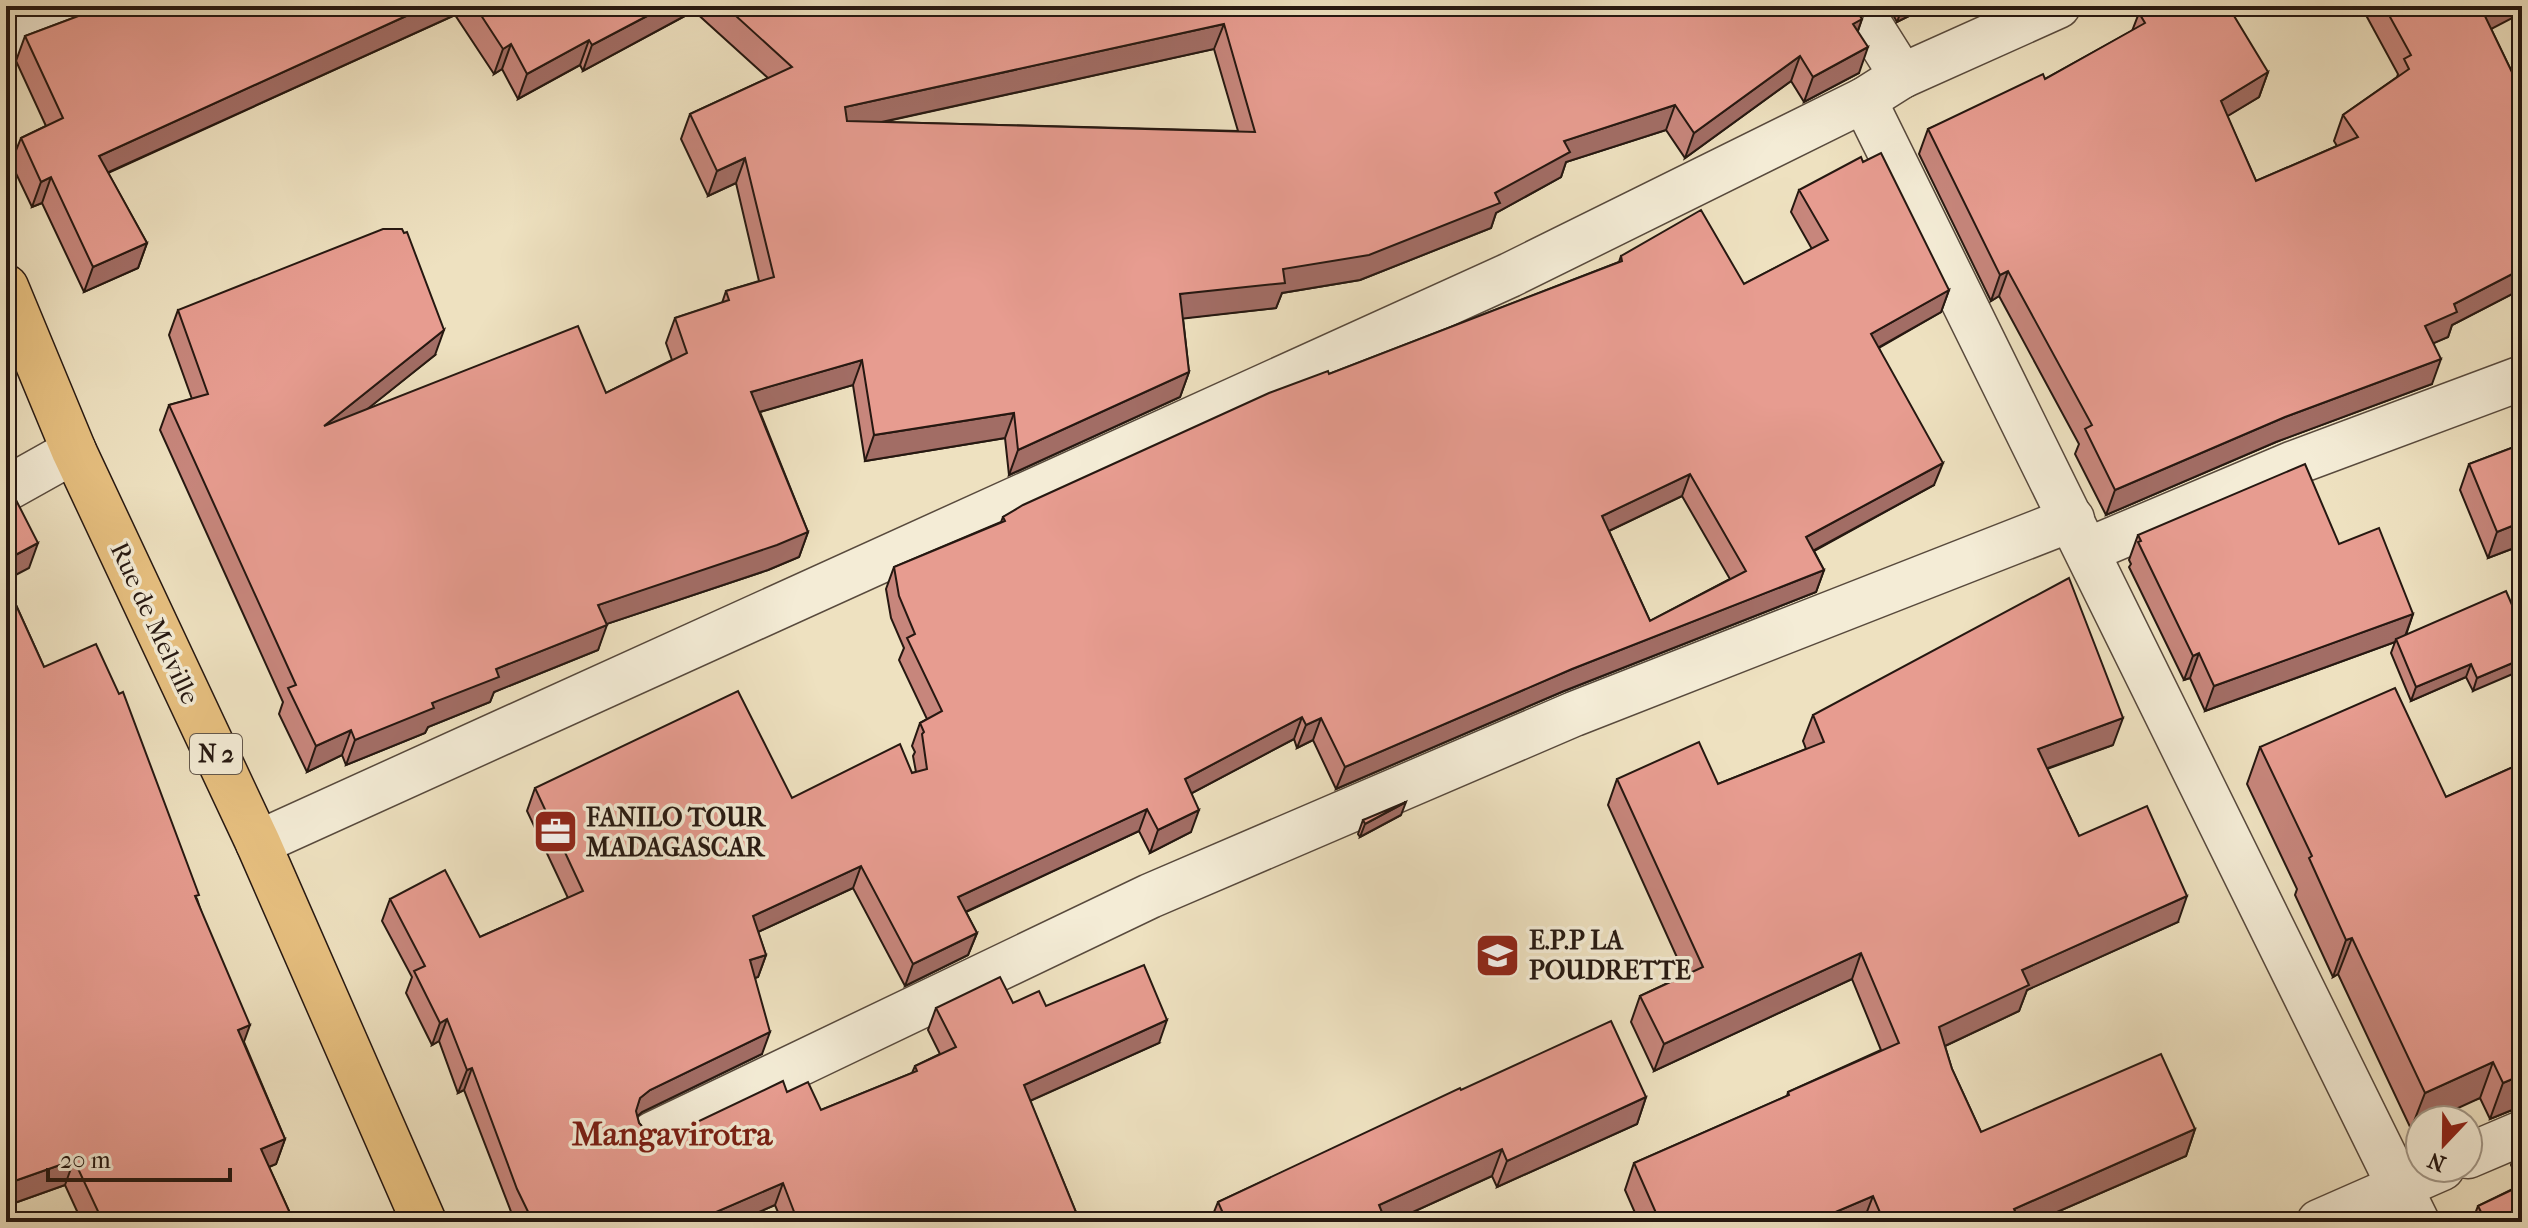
<svg xmlns="http://www.w3.org/2000/svg" width="2528" height="1228" viewBox="0 0 2528 1228" font-family="'IM FELL French Canon',serif">
<rect width="100%" height="100%" fill="#eee1c0"/>
<filter id="stains"><feTurbulence type="fractalNoise" baseFrequency=".0025" numOctaves="4"/><feColorMatrix values="0 0 0 0 .2 0 0 0 0 .09 0 0 0 0 .02 0 0 0 .5 -.17"/></filter>
<radialGradient id="worn" r=".72"><stop offset=".6" stop-color="#630" stop-opacity="0"/><stop offset="1" stop-color="#630" stop-opacity=".3"/></radialGradient>
<g fill="none" stroke-linecap="round" stroke-linejoin="round">
<defs>
<g id="minor">
<polyline points="1858,6 1902,76"/>
<polyline points="6,38 92,6"/>
<polyline points="1864,100 2417,1222"/>
<polyline points="6,489 74,451"/>
<polyline points="2088,550 2294,463 2522,378"/>
<polyline points="258,843 1510,275 1864,100 1902,76 2058,6"/>
<polyline points="653,1134 1150,896 1574,714 2072,519"/>
<polyline points="2468,1156 2522,1133"/>
<polyline points="2319,1222 2442,1168"/>
</g>
<polyline id="primary" points="6,287 74,451 258,843 424,1222"/>
</defs>
<use href="#minor" stroke="#584a3d" stroke-width="47"/>
<use href="#primary" stroke="#261811" stroke-width="47"/>
<use href="#minor" stroke="#f4ecd6" stroke-width="44"/>
<use href="#primary" stroke="#e7c080" stroke-width="44"/>
</g>
<g fill="#c7867c" stroke="#261811" stroke-width="2" fill-rule="evenodd">
<path d="M105,6H1853L1862,19L1858,31L1859,73L1804,102L1791,81L1685,158L1666,130L1566,162L1561,177L1496,213L1491,228L1360,280L1282,293L1276,308L1183,318L1189,372L1180,397L1009,475L1005,438L865,461L853,385L760,412L808,532L799,557L768,570L606,624L598,650L494,692L490,702L428,727L425,733L346,765L342,755L307,772L279,714L283,702L160,430L169,405L192,399L169,335L178,310L435,355L367,409L606,393L672,360L666,343L675,318L722,303L726,291L759,281L736,183L708,196L681,139L690,114L768,78L694,11L583,71L580,65L518,99L502,69L494,74L455,15L108,173L147,243L138,268L84,292L42,203L32,207L11,163L21,138L46,126L16,61L25,36ZM1214,49L1238,131L883,122Z"/>
<polygon points="1888,6 1929,6 1897,22"/>
<polygon points="2361,6 2522,6 2491,29 2522,93 2522,289 2452,325 2448,337 2433,343 2432,384 2276,442 2106,515 2075,454 2079,444 1999,296 1991,301 1919,154 1928,129 2045,79 2132,31 2139,13 2195,11 2268,72 2259,97 2227,116 2256,181 2337,146 2334,141 2343,115 2397,77 2398,74"/>
<path d="M1799,190L1949,290L1941,312L1879,348L1934,485L1814,551L1824,570L1816,592L1564,691L1336,789L1313,740L1297,748L1294,739L1192,793L1191,832L1150,853L1139,831L966,912L977,933L968,955L905,986L853,888L758,932L766,955L758,977L755,978L762,1054L642,1112L637,1116L639,1123L648,1133L660,1137L672,1134L787,1092L821,1110L912,1073L915,1066L940,1054L928,1030L936,1008L1013,1003L1046,1006L1159,1043L1030,1101L1080,1222H782L775,1205L736,1222H515L464,1090L458,1093L439,1041L432,1045L406,993L412,977L382,921L390,899L480,937L568,898L527,811L535,788L792,798L916,772L913,756L915,752L912,746L920,723L927,719L899,660L904,648L891,618L886,589L894,567L1001,522L1003,517L1329,374L1619,262L1621,256L1744,284L1812,249L1791,212ZM1682,496L1730,579L1650,621L1609,531Z"/>
<polygon points="2522,444 2522,545 2488,558 2460,490 2469,464"/>
<polygon points="2138,535 2339,544 2413,614 2406,635 2522,628 2473,691 2466,677 2411,701 2391,653 2395,642 2205,711 2190,678 2184,680 2129,567 2131,564 2129,560"/>
<polygon points="6,583 44,667 197,899 244,1042 285,1139 276,1164 269,1167 294,1222 82,1222 65,1185 6,1206"/>
<polygon points="1813,715 2113,745 2047,769 2079,836 2178,922 2027,990 2019,1011 1945,1046 1952,1069 1981,1132 2195,1129 2186,1156 2034,1222 1639,1222 1625,1190 1634,1163 1787,1096 1788,1092 1881,1050 1852,979 1654,1071 1631,1022 1640,996 1685,975 1608,805 1617,779 1718,784 1806,749 1803,741"/>
<polygon points="2260,747 2446,797 2522,763 2522,1109 2512,1110 2490,1119 2480,1098 2420,1120 2420,1125 2411,1129 2338,974 2333,977 2295,895 2297,889 2247,784"/>
<polygon points="1401,815 1360,837 1358,834 1363,820"/>
<polygon points="1461,1090 1646,1097 1637,1124 1497,1187 1492,1176 1391,1222 1210,1222 1218,1202"/>
<polygon points="2522,1136 2522,1222 2472,1222 2478,1206 2521,1185 2511,1165"/>
</g>
<g fill="#a26d65" stroke="#261811" stroke-width="2">
<polygon points="6,6 20,6 6,11"/>
<polygon points="428,6 458,6 455,15 89,181 99,156"/>
<polygon points="666,6 696,6 694,11 583,71 592,45"/>
<polygon points="1903,6 1929,6 1897,22"/>
<polygon points="2496,6 2522,6 2522,13 2474,38 2483,12"/>
<polygon points="1862,19 1853,44 1853,24"/>
<polygon points="1224,24 1214,49 836,132 845,107"/>
<polygon points="589,40 580,65 518,99 527,74"/>
<polygon points="511,44 502,69 494,74 503,49"/>
<polygon points="1868,47 1859,73 1804,102 1813,77"/>
<polygon points="1800,56 1791,81 1685,158 1694,133"/>
<polygon points="2268,72 2259,97 2211,126 2221,101"/>
<polygon points="1675,105 1666,130 1566,162 1561,177 1496,213 1491,228 1360,280 1282,293 1276,308 1170,320 1180,294 1283,269 1495,193 1564,141"/>
<polygon points="745,158 736,183 708,196 717,171"/>
<polygon points="51,177 42,203 32,207 41,182"/>
<polygon points="147,243 138,268 84,292 93,267"/>
<polygon points="2522,269 2522,289 2452,325 2448,337 2416,351 2425,326 2454,304"/>
<polygon points="2008,271 1999,296 1991,301 2000,275"/>
<polygon points="1949,290 1941,312 1863,356 1871,334"/>
<polygon points="444,330 435,355 315,451 324,426"/>
<polygon points="2441,359 2432,384 2276,442 2106,515 2115,490 2285,417"/>
<polygon points="862,360 853,385 742,417 751,392"/>
<polygon points="1189,372 1180,397 1009,475 1018,450"/>
<polygon points="1014,413 1005,438 865,461 874,435"/>
<polygon points="1943,463 1934,485 1798,559 1806,537"/>
<polygon points="1690,474 1682,496 1594,538 1602,516"/>
<polygon points="2522,522 2522,545 2488,558 2497,532"/>
<polygon points="808,532 799,557 768,570 589,630 598,605"/>
<polygon points="38,543 29,568 6,580 6,560"/>
<polygon points="1824,570 1816,592 1564,691 1336,789 1345,767 1572,669"/>
<polygon points="2413,614 2404,639 2396,639 2395,642 2205,711 2214,686"/>
<polygon points="607,625 598,650 494,692 490,702 428,727 425,733 346,765 355,740 432,703 496,669"/>
<polygon points="2199,653 2190,678 2184,680 2193,656"/>
<polygon points="2522,659 2522,670 2473,691 2477,678"/>
<polygon points="2471,664 2466,677 2411,701 2416,687"/>
<polygon points="1302,717 1294,739 1177,801 1185,779"/>
<polygon points="1321,718 1313,740 1297,748 1306,725"/>
<polygon points="2123,718 2113,745 2028,775 2038,749"/>
<polygon points="351,730 342,755 307,772 316,746"/>
<polygon points="1406,802 1401,815 1360,837 1365,824"/>
<polygon points="1147,809 1139,831 950,919 958,897"/>
<polygon points="1199,810 1191,832 1150,853 1158,830"/>
<polygon points="861,866 853,888 745,938 753,916"/>
<polygon points="2187,896 2178,922 2027,990 2019,1011 1930,1053 1939,1027 2022,970"/>
<polygon points="977,933 968,955 905,986 913,964"/>
<polygon points="2352,938 2338,974 2333,977 2346,940"/>
<polygon points="1861,953 1852,979 1654,1071 1664,1044"/>
<polygon points="766,955 758,977 742,982 750,960"/>
<polygon points="447,1019 439,1041 432,1045 440,1023"/>
<polygon points="1167,1020 1159,1043 1016,1107 1024,1085"/>
<polygon points="250,1025 241,1050 238,1030"/>
<polygon points="770,1032 762,1054 642,1112 632,1121 640,1098 650,1090"/>
<polygon points="2493,1062 2480,1098 2432,1120 2420,1120 2420,1125 2411,1129 2425,1093"/>
<polygon points="472,1068 464,1090 458,1093 467,1070"/>
<polygon points="2522,1075 2522,1109 2512,1110 2490,1119 2503,1083"/>
<polygon points="1646,1097 1637,1124 1497,1187 1507,1161"/>
<polygon points="2195,1129 2186,1156 2034,1222 2009,1222 2014,1209"/>
<polygon points="285,1139 276,1164 252,1174 261,1149"/>
<polygon points="1502,1149 1492,1176 1391,1222 1373,1222 1379,1205"/>
<polygon points="74,1160 65,1185 6,1206 6,1184"/>
<polygon points="783,1183 775,1205 736,1222 693,1222"/>
<polygon points="1873,1196 1863,1222 1812,1222"/>
</g>
<g fill="#e79c90" stroke="#261811" stroke-width="2" fill-rule="evenodd">
<polygon points="105,6 428,6 99,156 147,243 93,267 51,177 41,182 21,138 63,118 25,36"/>
<polygon points="475,6 666,6 592,45 589,40 527,74 511,44 503,49"/>
<path d="M725,6H1853L1862,19L1853,24L1868,47L1813,77L1800,56L1694,133L1675,105L1564,141L1570,152L1495,193L1500,203L1369,255L1283,269L1285,283L1180,294L1189,372L1018,450L1014,413L874,435L862,360L751,392L808,532L777,545L598,605L607,625L496,669L499,677L432,703L434,708L355,740L351,730L316,746L288,688L296,685L169,405L208,394L178,310L383,229H402L404,233L407,232L444,330L324,426L578,326L606,393L687,353L675,318L729,300L726,291L774,277L745,158L717,171L690,114L792,67ZM1224,24L1255,132L847,121L845,107Z"/>
<polygon points="2150,6 2191,6 2195,11 2203,6 2228,6 2268,72 2221,101 2256,181 2358,137 2343,115 2409,69 2404,59 2411,55 2384,6 2496,6 2483,12 2522,93 2522,269 2454,304 2457,312 2425,326 2441,359 2285,417 2115,490 2085,429 2092,425 2008,271 2000,275 1928,129 2043,74 2045,79 2145,23 2139,13"/>
<path d="M1881,153L1949,290L1871,334L1943,463L1806,537L1824,570L1572,669L1345,767L1321,718L1306,725L1302,717L1185,779L1199,810L1158,830L1147,809L958,897L977,933L913,964L861,866L753,916L766,955L750,960L770,1032L650,1090L640,1098L636,1111L639,1123L648,1133L660,1137L672,1134L783,1081L787,1092L808,1082L821,1110L917,1071L915,1066L956,1047L936,1008L1000,977L1013,1003L1039,991L1046,1006L1144,965L1167,1020L1024,1085L1080,1222H798L783,1183L693,1222H533L517,1189L472,1068L467,1070L447,1019L440,1023L414,971L425,966L390,899L445,870L480,937L583,891L535,788L738,691L792,798L900,744L912,773L927,769L922,734L924,732L920,723L942,711L907,638L915,634L899,596L894,567L1005,521L1003,517L1023,505L1269,393L1328,371L1329,374L1622,261L1621,256L1701,210L1744,284L1828,240L1799,190L1861,157L1863,162ZM1690,474L1746,571L1650,621L1602,516Z"/>
<polygon points="2522,444 2522,522 2497,532 2469,464"/>
<polygon points="2305,464 2339,544 2379,528 2413,614 2214,686 2199,653 2193,656 2138,542 2141,541 2138,535"/>
<polygon points="16,500 38,543 6,560 6,505"/>
<polygon points="2069,578 2123,718 2038,749 2079,836 2147,806 2187,896 2022,970 2029,985 1939,1027 1952,1069 1981,1132 2161,1054 2195,1129 2014,1209 2020,1222 1884,1222 1873,1196 1812,1222 1660,1222 1634,1163 1789,1095 1788,1092 1899,1043 1861,953 1664,1044 1640,996 1703,967 1617,779 1699,742 1718,784 1824,742 1813,715"/>
<polygon points="6,583 44,667 96,644 119,694 123,692 199,895 195,896 250,1025 238,1030 285,1139 261,1149 294,1222 103,1222 74,1160 6,1184"/>
<polygon points="2506,591 2522,628 2522,659 2477,678 2471,664 2416,687 2396,639"/>
<polygon points="2395,688 2446,797 2522,763 2522,1075 2503,1083 2493,1062 2425,1093 2352,938 2346,940 2309,858 2312,856 2260,747"/>
<polygon points="1406,802 1365,824 1363,820"/>
<polygon points="1611,1021 1646,1097 1507,1161 1502,1149 1379,1205 1386,1222 1222,1222 1226,1220 1218,1202 1460,1088 1461,1090"/>
<polygon points="2522,1185 2522,1222 2486,1222 2478,1206"/>
</g>
<defs>
<symbol id="office-square" viewBox="-11 -11 22 22"><rect x="-9" y="-9" width="18" height="18" rx="4" fill="#8f2418" stroke="#f4ecd6"/><path d="M-6-3h4V-5.5h4V-3h4V5H-6ZM-1-4.5V-3h2v-1.5ZM-6 0V1H6V0Z" fill="#fff"/></symbol>
<symbol id="school-square" viewBox="-11 -11 22 22"><rect x="-9" y="-9" width="18" height="18" rx="4" fill="#8f2418" stroke="#f4ecd6"/><path d="M0-5L7-2L0 1L-7-2ZM-4 1L0 2.5L4 1V4Q0 6-4 4Z" fill="#fff"/></symbol>
</defs>
<g fill-rule="evenodd">
<use href="#office-square" x="530" y="806" width="51" height="51"/>
<use href="#school-square" x="1472" y="930" width="51" height="51"/>
</g>
<g text-anchor="middle" stroke-width="7" stroke-linejoin="round" paint-order="stroke">
<rect fill="#f4ecd6" stroke="#64584c" stroke-width="2" x="190" y="734" width="52" height="40" rx="6"/>
<g font-size="24" font-weight="bold" fill="#261811">
<text x="216" y="762">N 2</text>
</g>
<g font-size="26" fill="#261811" stroke="#f4ecd6">
<text transform="translate(155 623) rotate(65)" y="9">Rue de Melville</text>
</g>
<g font-size="26" font-weight="bold" fill="#261811" stroke="#f4ecd6" text-anchor="start">
<text x="586" y="826">FANILO TOUR<tspan x="586" dy="30">MADAGASCAR</tspan></text>
<text x="1529" y="949">E.P.P LA<tspan x="1529" dy="30">POUDRETTE</tspan></text>
</g>
<g font-size="34" font-weight="bold" fill="#7a1f14" stroke="#f4ecd6">
<text x="672" y="1145">Mangavirotra</text>
</g>
</g>
<rect width="2528" height="1228" fill="none" stroke="#eee1c0" stroke-width="32"/>
<rect x="8" y="8" width="2512" height="1212" fill="none" stroke="#261811" stroke-width="4"/>
<rect x="16" y="16" width="2496" height="1196" fill="none" stroke="#261811" stroke-width="2"/>
<g transform="translate(2444 1144) rotate(202)"><circle r="38" fill="#f4ecd6" stroke="#a29787" stroke-width="2"/>
<path d="M0-6L14 30L0 20L-14 30Z" fill="#8f2418"/>
<text y="-12" font-size="22" font-weight="bold" text-anchor="middle" fill="#261811">N</text>
</g>
<path d="M48 1168v12h182v-12" fill="none" stroke="#261811" stroke-width="4"/>
<text x="60" y="1168" font-size="24" fill="#261811" stroke="#f4ecd6" stroke-width="6" paint-order="stroke">20 m</text>
<rect width="100%" height="100%" filter="url(#stains)"/>
<rect width="100%" height="100%" fill="url(#worn)"/>
</svg>
